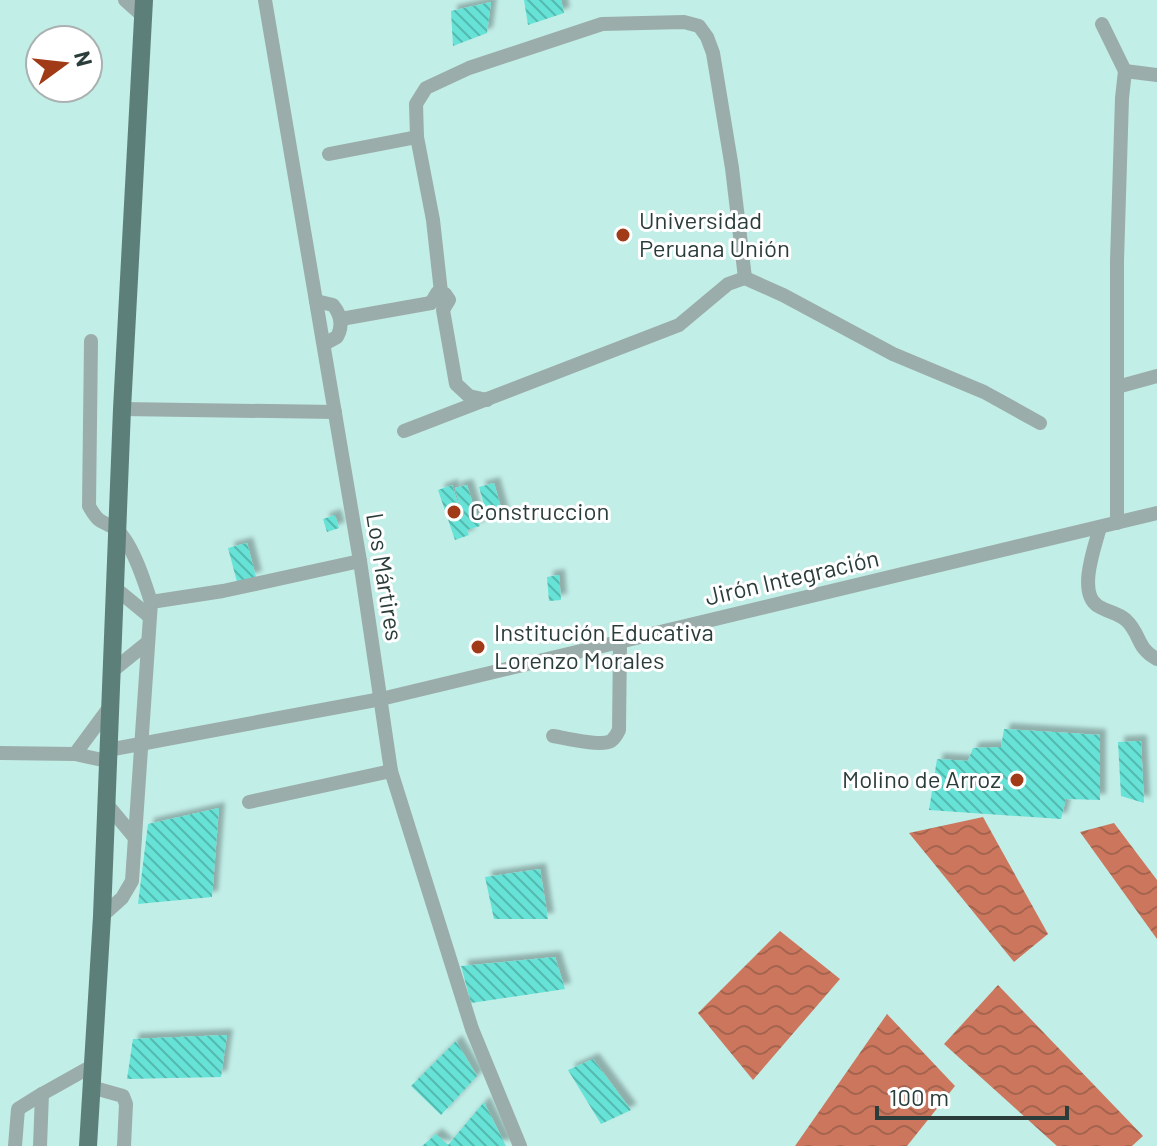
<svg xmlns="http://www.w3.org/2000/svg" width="1157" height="1146" viewBox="0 0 1157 1146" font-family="Barlow,sans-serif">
<defs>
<pattern id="water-waves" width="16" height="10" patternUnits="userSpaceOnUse" patternTransform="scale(2)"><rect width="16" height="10" fill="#cc775d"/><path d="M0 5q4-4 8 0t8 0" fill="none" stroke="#a6634e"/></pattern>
<pattern id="building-back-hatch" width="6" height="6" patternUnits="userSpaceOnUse" patternTransform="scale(2)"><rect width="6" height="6" fill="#66e3d6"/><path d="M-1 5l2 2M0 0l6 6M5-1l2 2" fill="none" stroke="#54b9af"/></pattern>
<filter id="shadow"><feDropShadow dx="6" dy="-6" stdDeviation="2" flood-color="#0004"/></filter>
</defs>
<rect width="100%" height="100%" fill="#c2eee8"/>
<g fill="url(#water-waves)">
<polygon points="983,817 1048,934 1014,962 909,833"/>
<polygon points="1114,823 1157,880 1157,939 1080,832"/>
<polygon points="780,931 840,979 753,1080 698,1013"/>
<polygon points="998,985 1143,1136 1132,1146 1057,1146 944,1044"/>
<polygon points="887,1014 955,1086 907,1146 795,1146"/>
</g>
<g fill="url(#building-back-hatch)" filter="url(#shadow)">
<polygon points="524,0 561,0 564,13 528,25"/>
<polygon points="491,2 487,33 453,46 451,11"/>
<polygon points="494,483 504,518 489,522 479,487"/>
<polygon points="452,485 465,525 455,488 467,485 480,526 467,530 469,535 455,540 438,490"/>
<polygon points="335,515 339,528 327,532 323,519"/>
<polygon points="247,543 256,577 237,582 228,548"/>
<polygon points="559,575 561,600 549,601 547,577"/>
<polygon points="1004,729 1100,735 1100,800 1066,799 1061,819 929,810 937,759 968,761 973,748 1001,747"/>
<polygon points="1141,741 1144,803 1121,796 1118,742"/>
<polygon points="219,808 212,897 138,904 148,824"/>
<polygon points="540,869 548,919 494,919 485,877"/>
<polygon points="555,957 565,989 471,1003 461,966"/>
<polygon points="227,1035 221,1077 127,1079 133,1039"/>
<polygon points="456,1041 477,1076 441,1115 411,1086"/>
<polygon points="593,1059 631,1110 601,1124 568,1070"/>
<polygon points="484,1102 506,1146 422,1146 436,1134 448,1145"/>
</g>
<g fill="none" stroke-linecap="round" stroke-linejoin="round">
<g stroke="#9badaa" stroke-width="14">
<polyline points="125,0 143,16"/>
<polyline points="265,0 360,561 391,771 472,1029 520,1146"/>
<polyline points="1102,24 1125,71 1157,75"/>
<polyline points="329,154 417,137"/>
<polyline points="441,292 433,220 417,137 416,104 426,88 469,68 602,24 684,22 699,26 707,37 713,53 732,168 745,278"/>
<path d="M316,301L333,305C341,315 343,326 337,337L324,344"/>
<polyline points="431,303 437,293 445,294 449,300 443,310 456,384 469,396 487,400"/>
<polyline points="341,319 431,303"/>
<path d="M91,341L89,506C101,528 104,519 118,531C133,545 145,583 151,602L132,881L122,898L102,916"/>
<polyline points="1117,387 1157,376"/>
<polyline points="122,409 335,412"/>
<polyline points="404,431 679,325 728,284 745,278 783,295 893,354 984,392 1040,423"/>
<polyline points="1117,523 1117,261 1122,98 1125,71"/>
<path d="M1100,527C1095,546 1077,593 1098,606C1107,612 1117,612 1126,620C1141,634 1136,648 1157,659"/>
<polyline points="115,588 149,616"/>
<polyline points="151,602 223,591 360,561"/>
<polyline points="111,672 148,642"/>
<path d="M553,736C565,738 601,747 611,741C615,738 617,734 619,730L620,641"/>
<polyline points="108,750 381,699 1157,513"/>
<polyline points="0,753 75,754 109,708"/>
<polyline points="75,754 107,761"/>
<polyline points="105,802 135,838"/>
<polyline points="249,802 391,771"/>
<polyline points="91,1087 123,1096 126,1104 124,1146"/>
<polyline points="15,1146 18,1109 42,1094"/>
<polyline points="40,1146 42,1094 92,1066"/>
</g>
<polyline stroke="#5d7f7a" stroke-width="18" points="88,1146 102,916 122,409 144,0"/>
</g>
<g fill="#a13a17" stroke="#fff" stroke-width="3">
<circle cx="623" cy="235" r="8"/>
<circle cx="454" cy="512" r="8"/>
<circle cx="478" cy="647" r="8"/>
<circle cx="1017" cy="780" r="8"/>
</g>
<g text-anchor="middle" stroke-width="6" stroke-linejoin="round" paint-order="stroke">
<g font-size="24" fill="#2b3d3b" stroke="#fff" text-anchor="start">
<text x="639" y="229">Universidad<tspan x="639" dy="28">Peruana Unión</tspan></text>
<text x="470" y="520">Construccion</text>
<text x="494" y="641">Institución Educativa<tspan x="494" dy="28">Lorenzo Morales</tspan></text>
<text x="1001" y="788" text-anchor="end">Molino de Arroz</text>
</g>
<g font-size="24" fill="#2b3d3b" stroke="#fff">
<text transform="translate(384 577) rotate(81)" y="8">Los Mártires</text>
<text transform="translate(792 578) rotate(-13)" y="8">Jirón Integración</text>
</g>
</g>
<g transform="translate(64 64) rotate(75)"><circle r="38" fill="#ffffff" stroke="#aab1b1" stroke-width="2"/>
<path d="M0-6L14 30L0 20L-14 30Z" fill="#a13a17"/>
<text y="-12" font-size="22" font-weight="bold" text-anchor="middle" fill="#2b3d3b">N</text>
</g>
<path d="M877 1106v12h190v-12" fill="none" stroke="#2b3d3b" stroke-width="4"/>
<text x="889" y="1106" font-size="24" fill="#2b3d3b" stroke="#ffffff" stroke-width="6" paint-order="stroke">100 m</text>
</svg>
